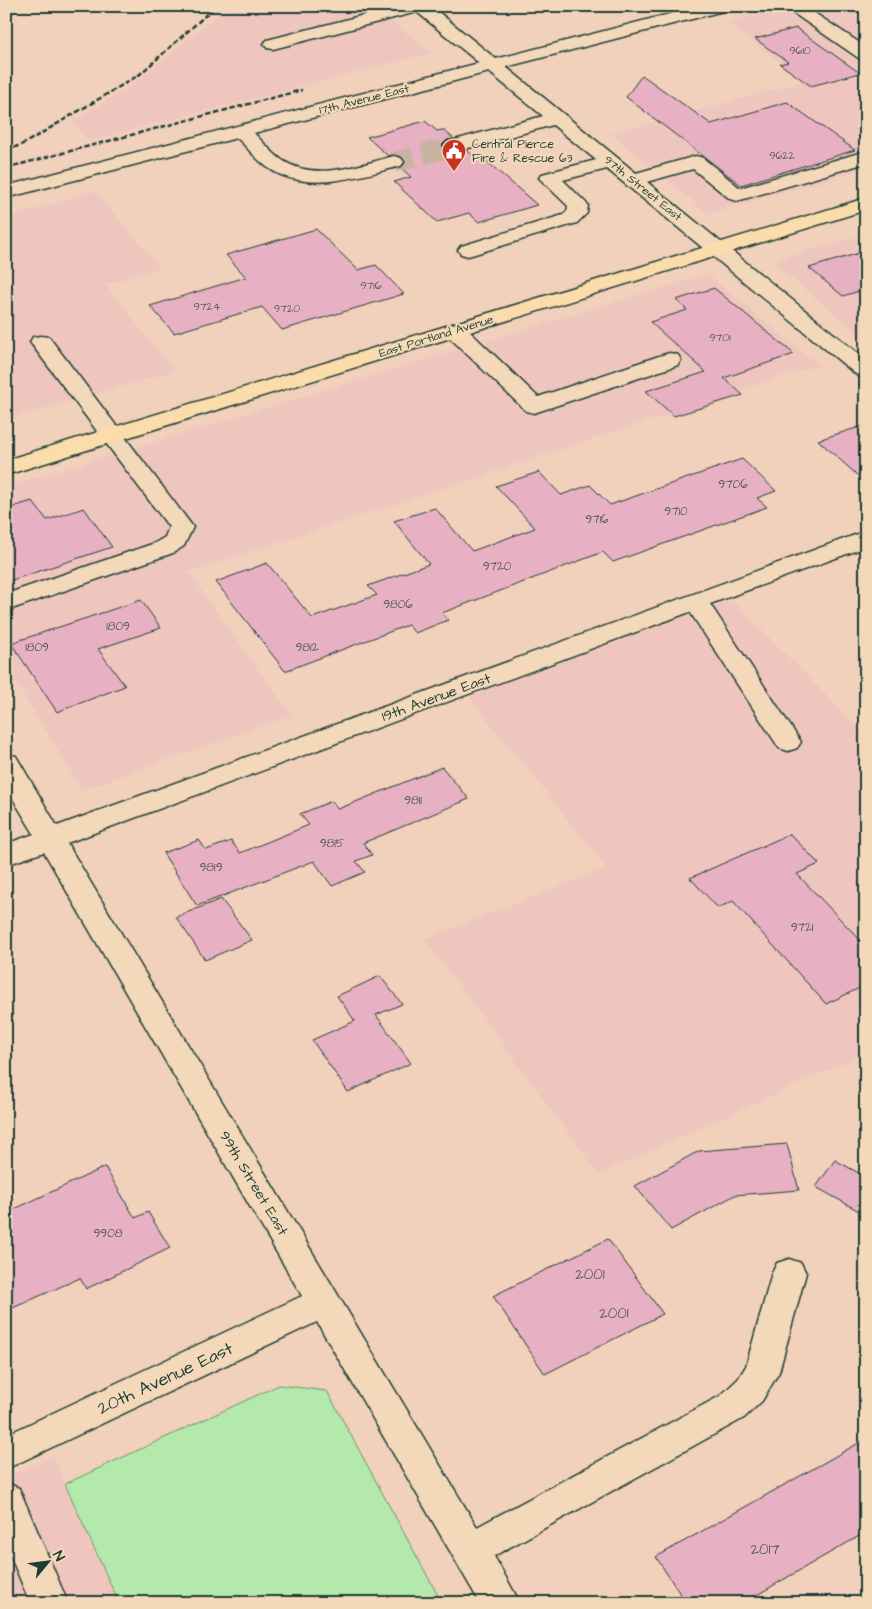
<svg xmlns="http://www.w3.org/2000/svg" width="872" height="1609" viewBox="0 0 872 1609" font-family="'Architects Daughter',sans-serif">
<rect width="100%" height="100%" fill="#f1d0bc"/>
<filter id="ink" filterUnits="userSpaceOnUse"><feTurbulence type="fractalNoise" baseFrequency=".02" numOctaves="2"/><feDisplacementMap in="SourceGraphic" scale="10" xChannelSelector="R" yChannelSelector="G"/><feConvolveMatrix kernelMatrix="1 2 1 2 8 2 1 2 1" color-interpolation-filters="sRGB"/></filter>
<g filter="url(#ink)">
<g fill="#eec6be">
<polygon points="229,6 374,6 430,53 89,141 72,122 129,87"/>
<polygon points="790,6 866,6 866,168 708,214 611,134 806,81 726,22"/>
<polygon points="95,191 160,268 105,284 174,371 6,420 6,218"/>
<polygon points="866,234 866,340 772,262"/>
<polygon points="707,274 818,365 188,572 292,715 82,790 6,666 6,487"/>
<polygon points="732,600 866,736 866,1053 599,1174 425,939 607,868 467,694"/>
<polygon points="53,1456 65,1484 119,1603 6,1603 6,1478"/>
</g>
<polygon fill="#b3e9ab" stroke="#699370" points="279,1385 327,1391 442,1603 119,1603 65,1484"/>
<g fill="#e8b0c3" stroke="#1f3d34">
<polygon points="796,28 860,73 811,86 780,64 788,62 755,39"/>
<polygon points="642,75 711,124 787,102 855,150 741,185 626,97"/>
<polygon points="425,121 437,131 443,130 453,138 447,140 442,145 446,151 454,154 467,150 478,160 483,158 537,205 479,222 469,213 437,222 394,182 411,177 401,168 406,162 402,157 395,154 388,156 367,137"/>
<polygon points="316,229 358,270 376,265 404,294 282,330 262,307 174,333 150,306 246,277 226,255"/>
<polygon points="866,251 866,289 843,296 809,268"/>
<polygon points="714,288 794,354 724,378 743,395 674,416 646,391 706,372 650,322 687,310 676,300"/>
<polygon points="866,425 866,483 818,440"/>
<polygon points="742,459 776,491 757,498 767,507 613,562 603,552 442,613 448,620 415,633 408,625 285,671 216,582 267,563 312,618 377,595 368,586 429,564 394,521 435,508 472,551 535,528 496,486 539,472 561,495 590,485 610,505"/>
<polygon points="32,501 47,520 84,508 112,547 6,582 6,509"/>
<polygon points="141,600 161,628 98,649 125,686 57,712 11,643"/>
<polygon points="442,767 469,799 363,843 372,855 356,861 365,872 332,886 314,861 197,906 163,853 199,840 206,850 231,841 240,853 309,825 300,814 332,801 338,809"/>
<polygon points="790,834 819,864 797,874 866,946 866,985 826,1004 733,901 718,908 690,878"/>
<polygon points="221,899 252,940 205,960 176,917"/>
<polygon points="380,976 402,1004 376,1015 411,1063 348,1092 312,1040 355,1021 337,996"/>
<polygon points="787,1144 799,1190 735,1195 671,1230 635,1186 699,1151"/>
<polygon points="835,1160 866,1177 866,1215 816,1187"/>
<polygon points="105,1167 135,1218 148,1212 170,1248 86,1289 80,1278 6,1311 6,1213"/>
<polygon points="608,1239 663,1314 545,1374 493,1296"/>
<polygon points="866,1439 866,1532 743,1603 686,1603 656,1557"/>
</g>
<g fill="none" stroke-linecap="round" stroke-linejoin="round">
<polyline stroke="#c7b3a1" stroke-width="20" stroke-dasharray="20 10" stroke-linecap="butt" points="394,162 454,146"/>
<defs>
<g id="minor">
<path d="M399,6H431L496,59L700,6H730L727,10L506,67L636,173L696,156L703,158L740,188L866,151V163L737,201L730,199L693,169L647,182L866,360V378L858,376L607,169L563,180L588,205L587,213L577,223L475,254L468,256L461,254L458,250L461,246L563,215L567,211L568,206L539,178L542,174L596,160L553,125L454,152L447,150L444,146L447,142L543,116L489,72L254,133C263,142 272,153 282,160C315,182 359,165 394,156L401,158L404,162L401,166C360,176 305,195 267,167C256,159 247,147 237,138L6,198V186L479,63L417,12L273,49L267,48L264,44L267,40Z"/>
<polygon points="783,6 804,6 866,47 866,60 860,59"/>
<polygon points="455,324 463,325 538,397 662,355 670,353 678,355 681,360 678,365 534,413 526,411 447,335 444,330 447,325"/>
<polygon points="41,336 49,337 193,527 184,546 173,553 6,611 6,594 155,543 165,537 169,527 30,342 33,337"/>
<polygon points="866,531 866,547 710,604 797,736 801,742 797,748 788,751 779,748 690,612 67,843 477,1527 720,1396 738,1379 746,1366 772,1273 777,1263 789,1259 801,1263 806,1273 779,1372 762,1401 744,1418 494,1556 520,1603 480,1603 317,1322 6,1469 6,1435 302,1296 44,852 6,865 6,844 34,834 6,787 6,754 16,756 57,826"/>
<polygon points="6,1483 19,1488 68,1603 30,1603 6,1545"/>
</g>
<polygon id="major" points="866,198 866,210 6,475 6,460"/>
</defs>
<use href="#minor" stroke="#1f3d34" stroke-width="3"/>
<use href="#major" stroke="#1f3d34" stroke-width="3"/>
<use href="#minor" fill="#f3d8ba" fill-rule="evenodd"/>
<use href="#major" fill="#fbddab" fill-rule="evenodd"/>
<g stroke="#1f3d34" stroke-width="2.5" stroke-dasharray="5.5 2.5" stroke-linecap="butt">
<polyline points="6,151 25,143 139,75 216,6"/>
<polyline points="6,168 302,90"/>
</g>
</g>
</g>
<defs>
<symbol id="civic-pin" viewBox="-11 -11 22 30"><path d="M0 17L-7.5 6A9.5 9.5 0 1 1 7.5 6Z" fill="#c8321e" stroke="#f3d8ba"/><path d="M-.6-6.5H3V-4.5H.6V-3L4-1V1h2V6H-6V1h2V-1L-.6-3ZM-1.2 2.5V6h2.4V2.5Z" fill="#fff"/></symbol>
</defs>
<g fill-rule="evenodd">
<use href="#civic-pin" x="440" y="137" width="28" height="38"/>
</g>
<g text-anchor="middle" stroke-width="4" stroke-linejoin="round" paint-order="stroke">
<g font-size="11" fill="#515a58">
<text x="800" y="54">9610</text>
<text x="782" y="159">9622</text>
<text x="371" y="289">9716</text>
<text x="207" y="310">9724</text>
<text x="287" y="312">9720</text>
<text x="720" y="341">9701</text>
</g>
<g font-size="12" fill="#1f3d34" stroke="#f3d8ba">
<text transform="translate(364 99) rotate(-14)" y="4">17th Avenue East</text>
<text transform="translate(643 188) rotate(39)" y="4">97th Street East</text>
<text transform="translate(436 336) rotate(-17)" y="4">East Portland Avenue</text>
</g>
<g font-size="12" fill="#1f3d34" stroke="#f3d8ba" text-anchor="start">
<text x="472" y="148">Central Pierce<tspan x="472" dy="14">Fire &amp; Rescue 63</tspan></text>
</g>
<g font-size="12" fill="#515a58">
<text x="733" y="488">9706</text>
<text x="676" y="515">9710</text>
<text x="597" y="523">9716</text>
<text x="497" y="570">9720</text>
<text x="398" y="608">9806</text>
<text x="118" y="630">1809</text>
<text x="37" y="651">1809</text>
<text x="307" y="651">9812</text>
<text x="413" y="804">9811</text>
<text x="332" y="847">9815</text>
<text x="211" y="871">9819</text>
<text x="802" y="931">9721</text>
<text x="108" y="1237">9908</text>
</g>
<g font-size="15" fill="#1f3d34" stroke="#f3d8ba">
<text transform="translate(436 697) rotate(-20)" y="5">19th Avenue East</text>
<text transform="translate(254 1183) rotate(59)" y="5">99th Street East</text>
</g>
<g font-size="15" fill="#515a58">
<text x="590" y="1279">2001</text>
<text x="614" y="1318">2001</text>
<text x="765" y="1554">2017</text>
</g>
<g font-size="18" fill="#1f3d34" stroke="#f3d8ba">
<text transform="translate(165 1378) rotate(-25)" y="6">20th Avenue East</text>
</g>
</g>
<rect width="872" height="1609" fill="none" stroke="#f3d8ba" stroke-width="25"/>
<rect x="12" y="12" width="847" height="1584" fill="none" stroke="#1f3d34" stroke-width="2" filter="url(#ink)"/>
<g transform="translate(48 1562) rotate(61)" stroke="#f3d8ba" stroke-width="4" paint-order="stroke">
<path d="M0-4L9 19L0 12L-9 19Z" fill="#1f3d34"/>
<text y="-8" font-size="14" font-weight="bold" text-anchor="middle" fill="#1f3d34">N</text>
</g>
</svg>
